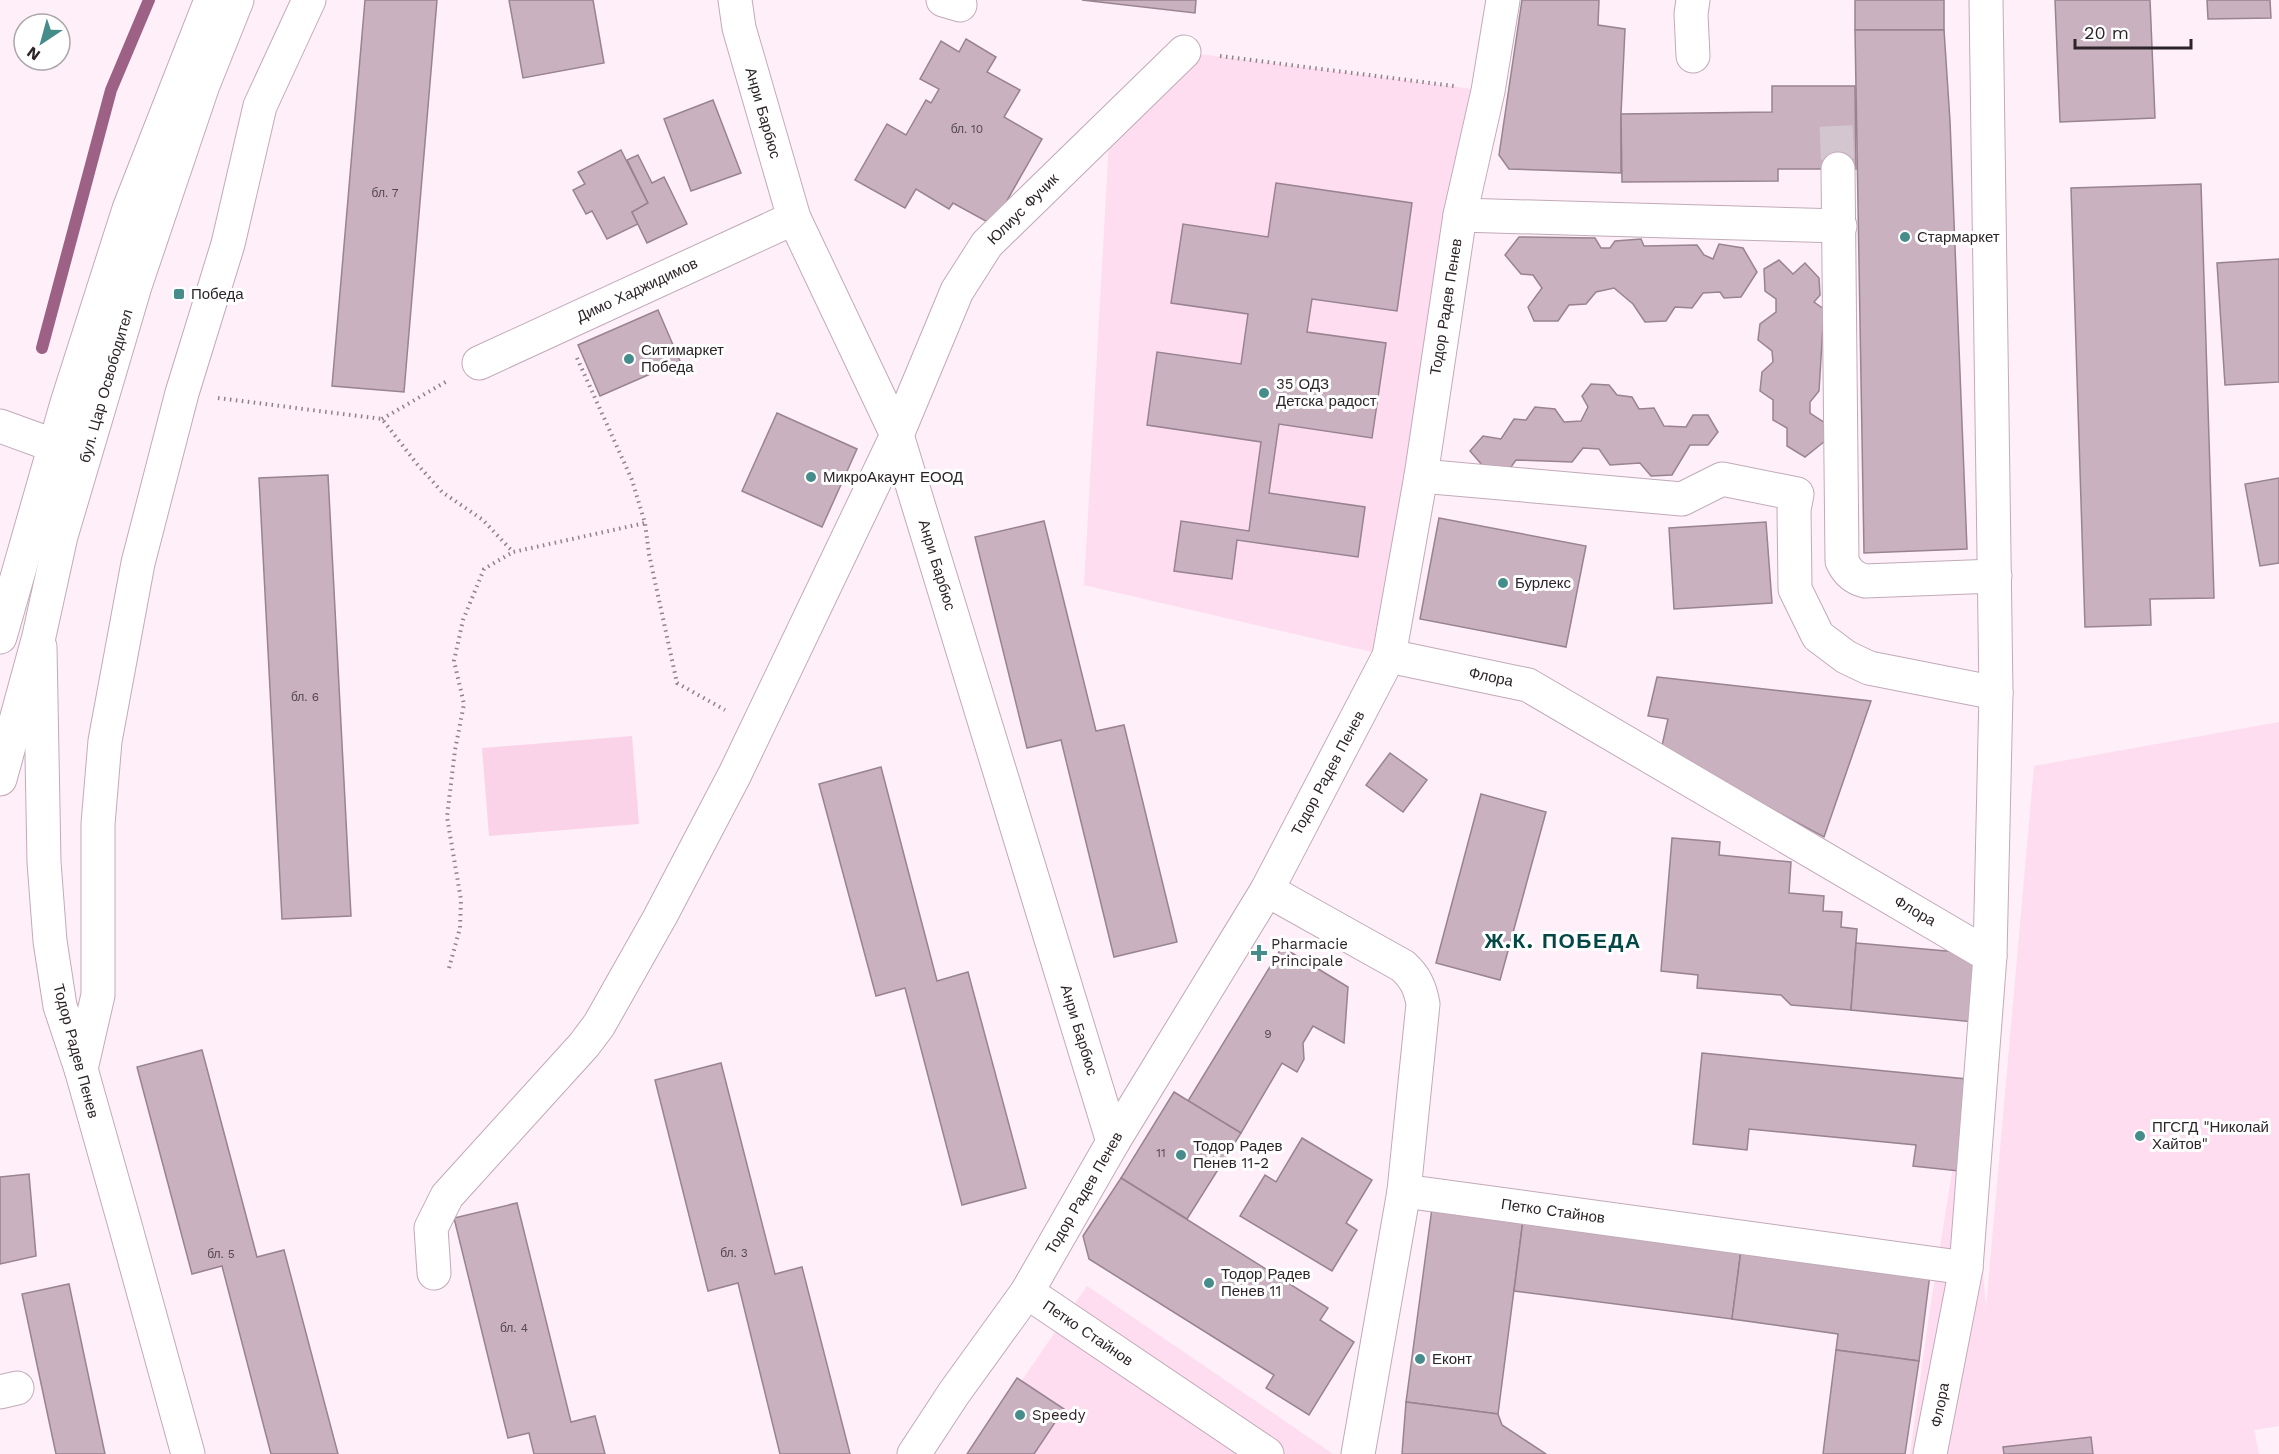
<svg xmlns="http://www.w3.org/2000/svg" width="2279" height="1454" viewBox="0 0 2279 1454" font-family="'Work Sans',sans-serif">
<rect width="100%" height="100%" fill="#feeff8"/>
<g fill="#feddf0">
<polygon points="1184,52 1488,91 1389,656 1084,585 1110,124"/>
<polygon points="2279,722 2279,1426 2254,1430 2259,1454 1910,1454 1928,1322 1967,1079 1986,1308 2034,766"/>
<polygon points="1087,1286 1333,1454 971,1454"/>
</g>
<polygon fill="#fad3e9" points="632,736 639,824 489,836 482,748"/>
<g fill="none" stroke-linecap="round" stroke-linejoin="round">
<polyline stroke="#9c6185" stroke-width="12" points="42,348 111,90 149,0"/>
</g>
<g fill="#c9b1bf" stroke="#998390" stroke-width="1.5">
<polygon points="365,0 437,0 404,392 332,386"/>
<polygon points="509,0 593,0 604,63 523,78"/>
<polygon points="1082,0 1196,0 1195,13"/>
<polygon points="1522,0 1599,0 1598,25 1625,29 1621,114 1621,173 1509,169 1499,155"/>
<rect x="1855" y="0" width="89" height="30"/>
<polygon points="2055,0 2150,0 2155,118 2060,122"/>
<polygon points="2207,0 2270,0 2271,18 2208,19"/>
<polygon points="1855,30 1944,30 1950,121 1967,549 1864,553"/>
<polygon points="966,39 996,57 987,72 1020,90 1004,117 1042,139 993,225 953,203 949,209 916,189 905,208 855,180 887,124 906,135 926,100 931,103 939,89 920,79 941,41 959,52"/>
<polygon points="1772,86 1855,86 1856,169 1778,169 1778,181 1622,182 1621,114 1772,112"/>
<polygon points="713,100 741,173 691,191 664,119"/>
<polygon points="621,150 648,203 632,212 638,224 607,239 592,211 586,214 573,190 585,184 578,172"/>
<polygon points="638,155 652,183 664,177 687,224 647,243 632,212 648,203 627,160"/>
<polygon points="1276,183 1412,203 1397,311 1312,299 1307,332 1386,343 1372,438 1279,424 1269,493 1365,507 1358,557 1237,540 1232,579 1174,571 1181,521 1249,531 1261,442 1147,425 1157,352 1241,364 1248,314 1171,303 1183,224 1268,237"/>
<polygon points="2201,184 2214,598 2150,599 2151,625 2085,627 2071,188"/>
<polygon points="1519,237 1595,238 1601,248 1610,248 1615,241 1641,239 1644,246 1697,245 1704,255 1713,259 1719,244 1743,248 1757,272 1741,297 1724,298 1720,292 1703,293 1692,308 1675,307 1666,321 1645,322 1633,304 1614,288 1596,292 1586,304 1569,305 1558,321 1534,321 1528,307 1542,288 1533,275 1521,274 1505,255"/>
<polygon points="2279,259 2279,382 2225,385 2217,263"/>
<polygon points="1779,260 1793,274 1805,263 1819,278 1820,295 1814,302 1824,309 1819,391 1810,402 1810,413 1825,423 1825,441 1805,457 1787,446 1787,428 1773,420 1773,400 1760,391 1762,372 1773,362 1772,351 1758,340 1760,324 1776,312 1776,299 1765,291 1764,269"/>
<polygon points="658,310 680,361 600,396 578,345"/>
<polygon points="1591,384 1609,385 1617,395 1632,397 1639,409 1654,408 1664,426 1686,427 1693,415 1708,415 1718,432 1708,445 1690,445 1672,475 1651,476 1640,463 1610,465 1599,449 1583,448 1572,462 1516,460 1506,474 1489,473 1470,451 1483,436 1501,439 1514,419 1526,420 1535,407 1555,409 1564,422 1581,421 1588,407 1582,396"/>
<polygon points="777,413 857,449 822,527 742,491"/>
<polygon points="328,475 351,916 282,919 259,478"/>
<polygon points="2279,478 2279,563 2260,566 2245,484"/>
<polygon points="1439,518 1586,546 1566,647 1420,619"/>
<polygon points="1044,521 1096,731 1124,725 1177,942 1114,957 1061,740 1027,748 975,537"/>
<polygon points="1766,522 1772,603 1674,609 1669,528"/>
<polygon points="1657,677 1871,701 1824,837 1661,750 1668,719 1648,716"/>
<polygon points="1390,753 1427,780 1403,812 1366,785"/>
<polygon points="881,767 937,981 968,972 1026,1188 962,1205 905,988 876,996 819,784"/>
<polygon points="1481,794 1546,812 1500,980 1436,963"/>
<polygon points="1672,838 1720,842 1719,855 1791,862 1789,893 1824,896 1823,911 1842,912 1841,927 1857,929 1851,1010 1791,1005 1781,995 1697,988 1698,975 1661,971"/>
<polygon points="1856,943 1980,954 1974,1022 1851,1010"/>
<polygon points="1282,947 1348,987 1344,1043 1313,1026 1303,1043 1304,1059 1297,1072 1282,1063 1241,1133 1188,1101"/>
<polygon points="202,1050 257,1257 284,1250 338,1454 271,1454 222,1266 192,1274 137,1067"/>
<polygon points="1702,1053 1967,1079 1959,1171 1913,1166 1916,1145 1749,1129 1747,1150 1693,1144"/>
<polygon points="721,1063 775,1274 802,1267 850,1454 780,1454 738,1283 708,1291 655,1080"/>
<polygon points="1174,1092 1241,1133 1187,1219 1121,1178"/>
<polygon points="1302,1138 1372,1180 1346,1223 1357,1230 1332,1271 1240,1216 1265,1175 1276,1182"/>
<polygon points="29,1174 36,1256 0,1264 0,1177"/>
<polygon points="1121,1178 1328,1308 1320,1320 1354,1342 1309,1415 1266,1388 1274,1375 1089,1259 1083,1236"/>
<polygon points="517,1203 571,1422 595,1416 605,1454 534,1454 529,1433 508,1438 454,1218"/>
<polygon points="1432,1208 1523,1220 1498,1414 1406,1402"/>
<polygon points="1523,1220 1741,1250 1732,1319 1514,1291"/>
<polygon points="1741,1250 1930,1274 1919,1361 1836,1350 1838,1334 1732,1319"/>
<polygon points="69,1284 105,1454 56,1454 22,1294"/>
<polygon points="1836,1350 1919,1361 1905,1454 1823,1454"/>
<polygon points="1017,1378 1064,1409 1034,1454 967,1454"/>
<polygon points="1406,1402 1498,1414 1502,1425 1546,1454 1402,1454"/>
<polygon points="2091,1437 2093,1454 2004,1454 2003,1447"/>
</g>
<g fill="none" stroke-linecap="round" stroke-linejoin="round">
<polyline stroke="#d4c6cf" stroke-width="33" stroke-dasharray="33 16" stroke-linecap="butt" points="1836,126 1838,169"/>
<defs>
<g id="minor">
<polyline points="735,0 739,28 794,218 897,435 1113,1142"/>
<polyline points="943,0 960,5"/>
<polyline points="1986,0 1996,693 1990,956"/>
<polyline points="1693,56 1691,14 1693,0"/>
<path d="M1838,169L1842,561C1847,572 1853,578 1865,581L1995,576"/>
<polyline points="1460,215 1840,226"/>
<polyline points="479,363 794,218"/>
<polyline points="0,426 80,455"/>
<polyline points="1421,476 1682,499 1722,479 1797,494 1794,510 1795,589 1818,636 1846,657 1869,668 1996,693"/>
<polyline points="40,647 44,862 50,941 60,1006 81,1069 125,1225 188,1454"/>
<polyline points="1389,656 1528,685 1990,956 1966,1268 1930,1454"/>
<path d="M1267,890L1403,966C1415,977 1420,987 1423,1004L1404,1191"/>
<polyline points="81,1069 98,995 98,824 105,741 138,563 182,393 228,244 260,106 309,0"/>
<polyline points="434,1273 431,1228 447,1196 584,1045 599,1025 660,917 735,774 897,435 957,291 987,244 1184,52"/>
<polyline points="1027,1292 1267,1454"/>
<polyline points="0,1392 17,1388"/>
<polyline points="914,1454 954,1393 1027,1292 1113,1142 1267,890 1389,656 1421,476 1460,215 1488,91 1503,0"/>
<polyline points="1358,1454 1404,1191 1966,1268"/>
</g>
<g id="major">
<polyline points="0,637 67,403 129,209 211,0"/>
<polyline points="0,779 39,636 61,536 135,286 203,85 237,0"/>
</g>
</defs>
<use href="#minor" stroke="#c2aab8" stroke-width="35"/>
<use href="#major" stroke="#c2aab8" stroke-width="35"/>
<g stroke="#8f838a" stroke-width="4" stroke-dasharray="1.5 4.5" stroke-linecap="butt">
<polyline points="1220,56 1454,86"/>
<polyline points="577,358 632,480 645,523 649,554 677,683 725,710"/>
<polyline points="218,398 382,419 417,464 442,492 483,520 513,552 645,523"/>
<polyline points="382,419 449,380"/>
<polyline points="449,968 460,928 461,900 447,817 455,750 464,704 454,661 463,620 484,569 513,552"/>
</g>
<use href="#minor" stroke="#fff" stroke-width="33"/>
<use href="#major" stroke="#fff" stroke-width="33"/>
</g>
<g fill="#458c8a" stroke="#fff" stroke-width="2">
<circle cx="1905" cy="237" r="6"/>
<rect x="173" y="288" width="12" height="12" rx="3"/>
<circle cx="629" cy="359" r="6"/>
<circle cx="1264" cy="393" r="6"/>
<circle cx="811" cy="477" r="6"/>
<circle cx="1503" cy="583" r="6"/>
<path d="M1256 944h6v6h6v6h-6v6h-6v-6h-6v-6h6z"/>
<circle cx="2140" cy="1136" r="6"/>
<circle cx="1181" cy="1155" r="6"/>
<circle cx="1209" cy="1283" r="6"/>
<circle cx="1420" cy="1359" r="6"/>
<circle cx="1020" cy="1415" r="6"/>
</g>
<g text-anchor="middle" stroke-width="6" stroke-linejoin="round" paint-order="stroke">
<g font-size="12" fill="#54474e">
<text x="967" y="133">бл. 10</text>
<text x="385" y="197">бл. 7</text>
<text x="305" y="701">бл. 6</text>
<text x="1268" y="1038">9</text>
<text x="1161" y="1157">11</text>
<text x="734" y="1257">бл. 3</text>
<text x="221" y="1258">бл. 5</text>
<text x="514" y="1332">бл. 4</text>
</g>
<g font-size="15" fill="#2d2429" stroke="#fff">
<text transform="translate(763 113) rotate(74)" y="5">Анри Барбюс</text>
<text transform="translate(1023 209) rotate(-45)" y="5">Юлиус Фучик</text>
<text transform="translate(637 290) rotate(-25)" y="5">Димо Хаджидимов</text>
<text transform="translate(1446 307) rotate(-81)" y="5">Тодор Радев Пенев</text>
<text transform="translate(106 386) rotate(-74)" y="5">бул. Цар Освободител</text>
<text transform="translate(937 565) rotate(73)" y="5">Анри Барбюс</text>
<text transform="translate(1491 677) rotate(12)" y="5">Флора</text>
<text transform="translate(1328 773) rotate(-62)" y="5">Тодор Радев Пенев</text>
<text transform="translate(1915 911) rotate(30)" y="5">Флора</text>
<text transform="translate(1079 1030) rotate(73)" y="5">Анри Барбюс</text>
<text transform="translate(76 1051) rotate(75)" y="5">Тодор Радев Пенев</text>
<text transform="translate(1084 1193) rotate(-60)" y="5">Тодор Радев Пенев</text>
<text transform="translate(1553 1211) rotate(8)" y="5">Петко Стайнов</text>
<text transform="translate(1088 1333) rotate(34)" y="5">Петко Стайнов</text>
<text transform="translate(1940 1405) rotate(-79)" y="5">Флора</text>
</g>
<g font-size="15" fill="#2d2429" stroke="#fff" text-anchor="start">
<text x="1917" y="242">Стармаркет</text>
<text x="191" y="299">Победа</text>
<text x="641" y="355">Ситимаркет<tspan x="641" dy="17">Победа</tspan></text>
<text x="1276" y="389">35 ОДЗ<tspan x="1276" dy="17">Детска радост</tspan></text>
<text x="823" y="482">МикроАкаунт ЕООД</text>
<text x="1515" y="588">Бурлекс</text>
<text x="1271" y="949">Pharmacie<tspan x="1271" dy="17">Principale</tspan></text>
<text x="2152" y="1132">ПГСГД "Николай<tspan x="2152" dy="17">Хайтов"</tspan></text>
<text x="1193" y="1151">Тодор Радев<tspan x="1193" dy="17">Пенев 11-2</tspan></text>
<text x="1221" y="1279">Тодор Радев<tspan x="1221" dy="17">Пенев 11</tspan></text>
<text x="1432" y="1364">Еконт</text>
<text x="1032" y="1420">Speedy</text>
</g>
<g font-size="21" font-weight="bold" letter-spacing="1.5" fill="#044746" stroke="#fff">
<text x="1563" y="948">Ж.К. ПОБЕДА</text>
</g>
</g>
<g transform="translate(42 42) rotate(216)"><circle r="28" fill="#ffffff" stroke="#aba7a9" stroke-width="1.5"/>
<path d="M0-4.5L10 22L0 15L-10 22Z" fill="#458c8a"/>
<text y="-9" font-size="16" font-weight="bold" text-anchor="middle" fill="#2d2429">N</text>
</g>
<path d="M2075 39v9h116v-9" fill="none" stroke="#2d2429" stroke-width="3"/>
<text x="2084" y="39" font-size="18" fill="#2d2429" stroke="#ffffff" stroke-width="4.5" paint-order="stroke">20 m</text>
</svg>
